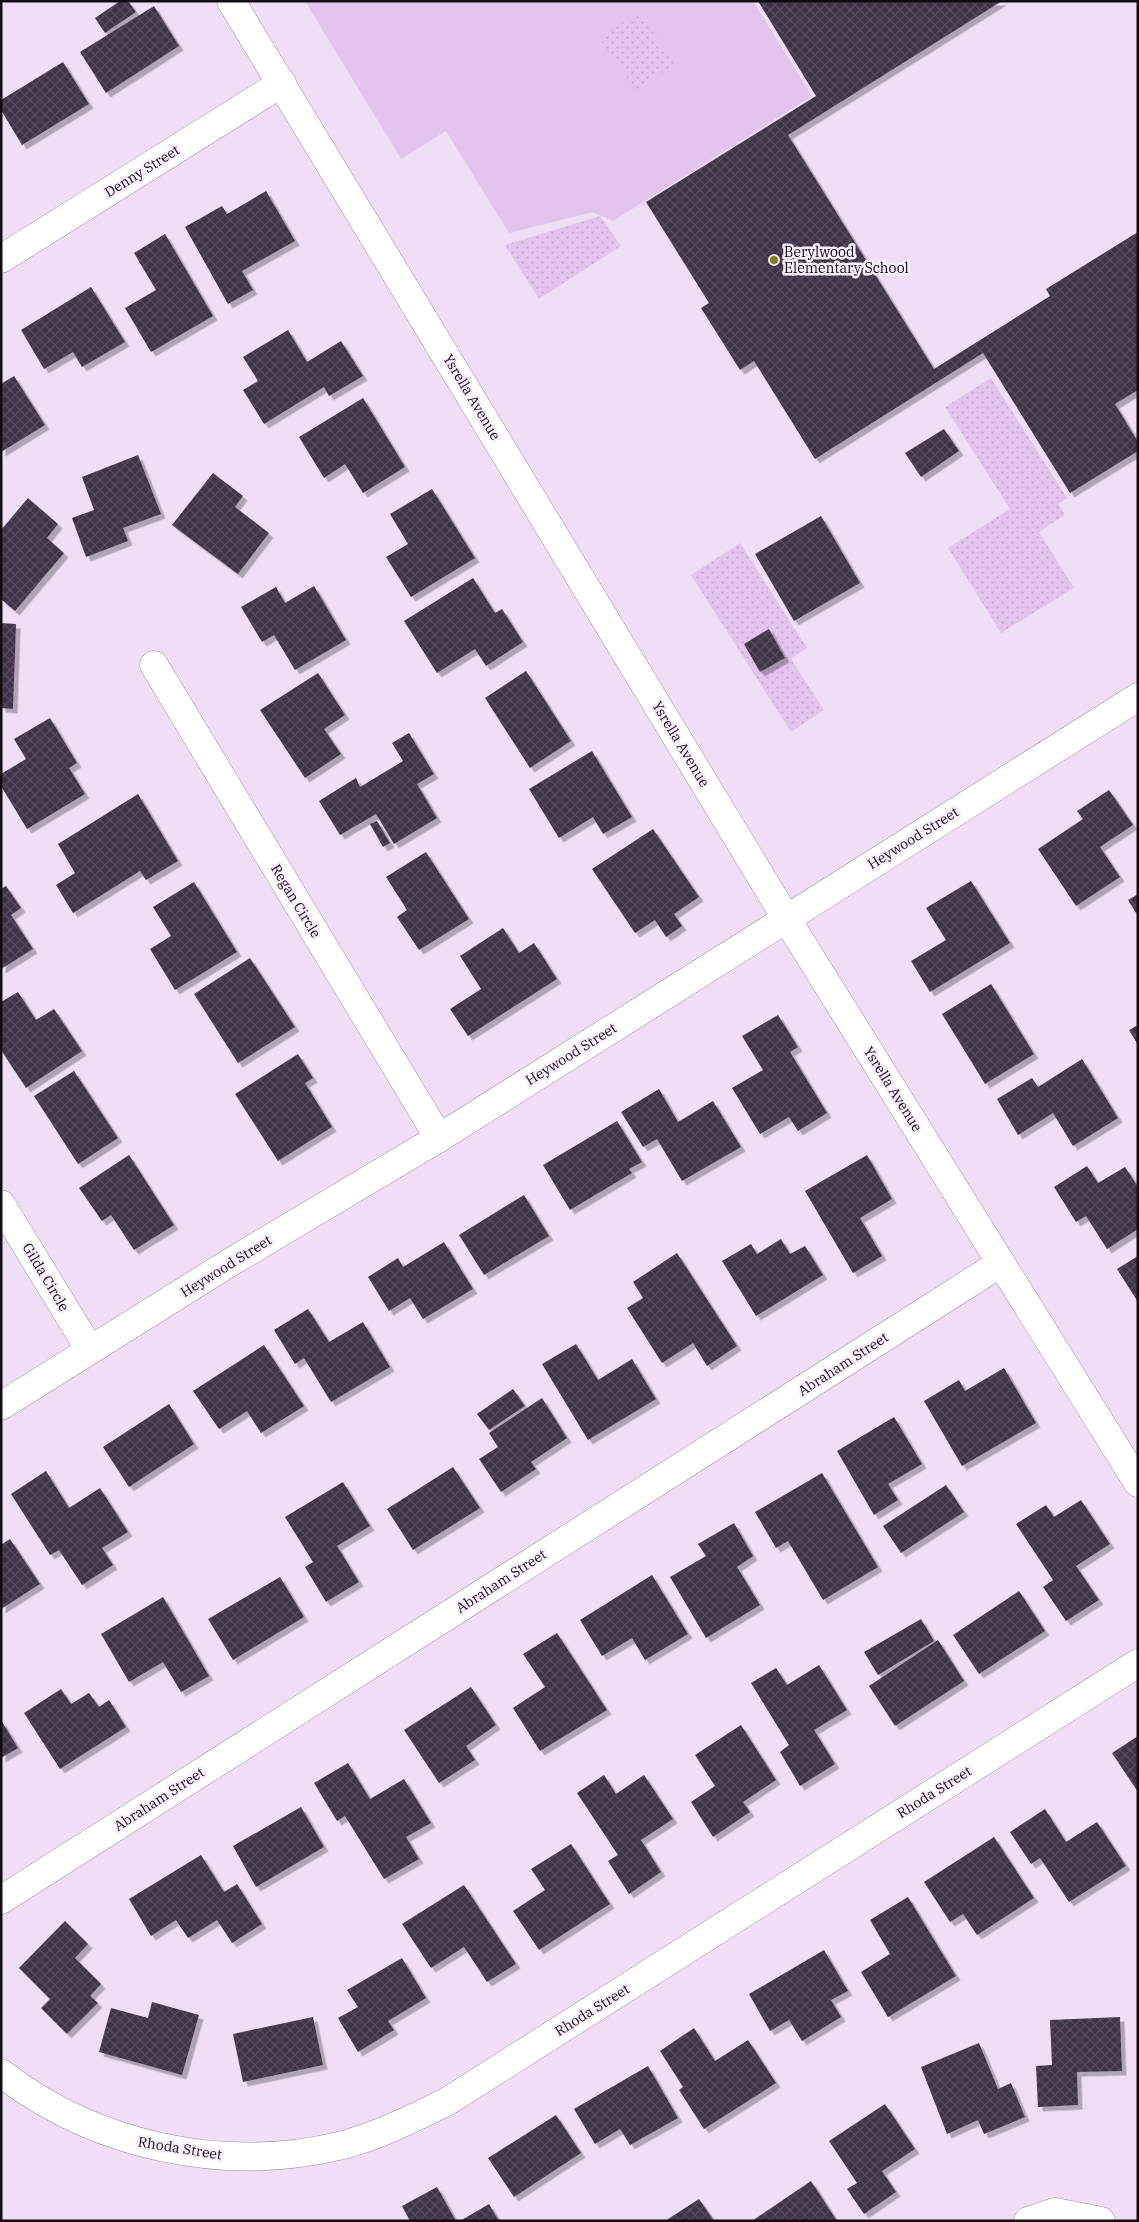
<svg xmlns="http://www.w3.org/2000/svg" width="1139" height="2222" viewBox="0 0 1139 2222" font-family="'IBM Plex Serif',serif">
<defs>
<pattern id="park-dots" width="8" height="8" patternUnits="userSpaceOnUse" patternTransform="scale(1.25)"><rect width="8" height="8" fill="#e3c4ed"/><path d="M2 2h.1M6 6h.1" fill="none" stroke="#c2a7ca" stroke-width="1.8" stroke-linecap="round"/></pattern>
<pattern id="building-cross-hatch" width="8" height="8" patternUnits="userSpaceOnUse" patternTransform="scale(1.25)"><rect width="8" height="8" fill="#413246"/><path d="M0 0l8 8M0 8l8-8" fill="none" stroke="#594c5d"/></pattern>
<filter id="shadow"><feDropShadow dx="4.5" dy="4.5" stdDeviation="0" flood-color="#0004"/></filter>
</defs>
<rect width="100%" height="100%" fill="#f0def7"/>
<polygon fill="#e3c4ed" points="305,1 753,1 812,96 613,221 593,212 509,233 446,131 401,159"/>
<g fill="url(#park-dots)">
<polygon points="638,11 675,64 636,90 599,38"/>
<polygon points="600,216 621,246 539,299 505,245"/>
<polygon points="991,378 1067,498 1058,504 1065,515 1039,532 1074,588 1001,633 948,548 1010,509 945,407"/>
<polygon points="740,543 807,648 791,659 824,710 791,732 691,575"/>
</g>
<g fill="url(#building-cross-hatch)" filter="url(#shadow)">
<polygon points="120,1 128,1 136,12 105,33 95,18"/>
<polygon points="758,1 1002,1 788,135 934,369 1050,296 1046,289 1138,232 1138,390 1115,404 1138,442 1138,451 1070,493 983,353 815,459 754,361 740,370 701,308 709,303 646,202 816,96"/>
<polygon points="154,6 179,46 106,93 80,52"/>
<polygon points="63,62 89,104 22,145 1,110 1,100"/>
<polygon points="266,191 295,241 242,271 253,290 228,304 185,227 222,206 227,214"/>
<polygon points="165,234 213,316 151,352 125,308 156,290 134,253"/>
<polygon points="91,287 125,342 82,367 73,352 44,369 21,330"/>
<polygon points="288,330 307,362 341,341 363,376 329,396 324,387 264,424 243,390 258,381 243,357"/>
<polygon points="14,376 45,425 1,452 1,384"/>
<polygon points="363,398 405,467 363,493 345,464 324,478 299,437"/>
<polygon points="944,429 959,451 921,477 905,453"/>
<polygon points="138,455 161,514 123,528 128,541 86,557 72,518 94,510 82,477"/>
<polygon points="213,473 243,496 235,507 269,533 238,574 172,525"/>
<polygon points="432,489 475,558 411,597 386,557 408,544 390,514"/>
<polygon points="28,498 58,524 47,538 64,553 15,611 1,599 1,530"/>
<polygon points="821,516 860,583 794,621 755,554"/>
<polygon points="473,578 495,613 502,609 523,642 486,666 475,649 437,673 404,621"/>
<polygon points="314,586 346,640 295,670 274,635 262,642 241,607 276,587 285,603"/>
<polygon points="1,623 16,624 13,709 1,708"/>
<polygon points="769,629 785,658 760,672 744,644"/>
<polygon points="526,671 571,741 530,768 485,698"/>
<polygon points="318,673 345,715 324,729 341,754 305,778 260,710"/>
<polygon points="50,718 77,763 69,768 85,794 27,829 1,786 1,774 26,759 14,739"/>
<polygon points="409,733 434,774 417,784 437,818 394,844 376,814 340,835 319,801 356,778 360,787 403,761 392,743"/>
<polygon points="592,751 632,817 603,834 593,817 559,838 529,789"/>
<polygon points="1109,790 1133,825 1100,847 1120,877 1076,906 1038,849 1083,819 1077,811"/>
<polygon points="138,794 178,861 146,880 140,871 73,913 56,885 75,873 58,844"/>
<polygon points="377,821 390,843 383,847 370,824"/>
<polygon points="653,829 699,897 674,914 682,926 666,937 655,920 635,933 592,869"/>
<polygon points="426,852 469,919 419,950 397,917 407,910 386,877"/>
<polygon points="971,881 1010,943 930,992 911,961 946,940 926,908"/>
<polygon points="194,882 237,952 175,990 150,949 171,936 153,907"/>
<polygon points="6,886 21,908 11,915 33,949 1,969 1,889"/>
<polygon points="1138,894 1138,916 1128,900"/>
<polygon points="503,928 519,953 534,943 557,979 468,1036 450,1009 481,989 460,956"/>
<polygon points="250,958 295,1027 238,1063 194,994"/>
<polygon points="991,984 1034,1054 985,1084 942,1014"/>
<polygon points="18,992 36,1020 54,1009 82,1051 26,1088 1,1050 1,1002"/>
<polygon points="778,1015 798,1047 790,1052 827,1113 798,1131 789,1117 760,1134 732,1088 763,1070 742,1036"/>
<polygon points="1138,1025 1138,1045 1129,1030"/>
<polygon points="298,1054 313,1078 305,1083 332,1127 278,1161 235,1094"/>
<polygon points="1082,1059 1118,1118 1073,1146 1053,1113 1018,1135 997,1099 1032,1078 1038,1087"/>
<polygon points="74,1071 118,1138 78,1164 34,1096"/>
<polygon points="659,1089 678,1122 713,1101 741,1147 682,1181 657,1139 643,1147 621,1112"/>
<polygon points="617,1121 642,1162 629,1169 632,1173 570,1210 543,1165"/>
<polygon points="129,1155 174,1225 134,1250 111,1215 102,1221 79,1188"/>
<polygon points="867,1155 892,1199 860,1218 882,1256 853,1273 805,1191"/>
<polygon points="1087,1166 1098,1183 1125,1167 1138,1187 1138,1229 1107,1249 1086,1216 1076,1222 1054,1187"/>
<polygon points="524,1195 549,1236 484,1275 459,1235"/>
<polygon points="781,1239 790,1254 805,1246 823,1275 756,1316 722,1261 751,1244 757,1254"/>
<polygon points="444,1242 473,1289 423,1319 410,1298 389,1311 368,1277 398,1258 403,1267"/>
<polygon points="677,1253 737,1346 707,1366 693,1343 662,1363 627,1308 643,1298 633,1282"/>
<polygon points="1138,1256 1138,1302 1117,1269"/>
<polygon points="308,1309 329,1342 363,1322 390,1367 331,1402 304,1358 295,1364 274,1330"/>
<polygon points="576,1344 598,1380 632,1359 656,1399 588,1440 542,1364"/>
<polygon points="264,1345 304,1406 261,1433 247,1411 219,1429 193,1391"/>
<polygon points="1004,1368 1036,1423 962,1466 924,1401 959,1380 965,1391"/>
<polygon points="513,1389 525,1406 489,1430 477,1414"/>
<polygon points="542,1398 567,1438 531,1462 536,1469 501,1492 479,1459 498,1447 489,1433"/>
<polygon points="169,1404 194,1444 129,1487 103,1447"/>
<polygon points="894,1417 922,1464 888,1484 898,1500 874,1515 837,1451"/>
<polygon points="453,1467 480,1508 413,1550 387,1509"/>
<polygon points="46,1471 69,1508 100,1488 128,1532 102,1548 113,1565 82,1585 59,1550 50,1555 11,1494"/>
<polygon points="822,1473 878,1567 823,1600 788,1541 776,1548 755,1512"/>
<polygon points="343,1482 370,1526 337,1546 359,1582 326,1602 305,1567 313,1562 285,1517"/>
<polygon points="946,1485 964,1512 901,1553 883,1526"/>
<polygon points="1081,1500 1110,1544 1076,1566 1099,1600 1066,1621 1043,1587 1053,1580 1016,1524 1046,1505 1054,1517"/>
<polygon points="734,1523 753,1556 737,1567 760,1605 706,1638 670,1577 706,1556 698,1544"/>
<polygon points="10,1539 40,1584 1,1609 1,1545"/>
<polygon points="652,1575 688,1634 645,1660 632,1638 602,1656 580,1620"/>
<polygon points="280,1577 304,1617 233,1660 208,1619"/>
<polygon points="1019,1591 1045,1631 979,1674 953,1635"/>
<polygon points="163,1597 209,1676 181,1692 163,1662 129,1682 101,1634"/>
<polygon points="921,1619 934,1641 878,1675 864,1652"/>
<polygon points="557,1633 607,1710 540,1751 513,1708 545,1687 523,1654"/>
<polygon points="938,1640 964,1681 895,1726 869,1686"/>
<polygon points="819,1665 847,1710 814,1730 835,1764 800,1786 780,1752 789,1745 751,1683 776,1668 787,1685"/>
<polygon points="471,1687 496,1725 466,1746 475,1760 439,1783 404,1730"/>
<polygon points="61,1689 71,1704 89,1693 99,1707 109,1700 126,1727 60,1769 24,1713"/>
<polygon points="1,1720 18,1748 1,1758"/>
<polygon points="741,1725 776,1780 743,1802 750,1812 713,1837 691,1802 715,1786 695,1755"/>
<polygon points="1138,1736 1138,1792 1112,1753"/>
<polygon points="348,1763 370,1799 404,1779 431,1823 406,1837 419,1859 384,1879 345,1816 337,1821 314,1783"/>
<polygon points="604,1775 616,1794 644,1775 673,1819 641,1840 661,1872 629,1894 608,1861 618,1855 577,1793"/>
<polygon points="301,1807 324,1847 256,1887 233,1846"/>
<polygon points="1045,1809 1066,1842 1097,1822 1126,1866 1069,1902 1040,1858 1031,1864 1010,1832"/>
<polygon points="994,1837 1034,1898 977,1935 963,1914 950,1922 924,1882"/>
<polygon points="571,1844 610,1904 539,1950 513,1911 545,1890 531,1869"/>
<polygon points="201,1855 224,1892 237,1884 262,1924 232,1943 217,1920 188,1938 176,1920 151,1936 129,1899"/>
<polygon points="464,1885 516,1964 487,1982 464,1947 431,1968 402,1924"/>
<polygon points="908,1897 956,1976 888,2017 861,1972 890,1954 870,1920"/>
<polygon points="65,1921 88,1944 75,1958 101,1984 90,1996 98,2003 67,2034 41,2008 50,1999 19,1968"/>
<polygon points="824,1950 848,1991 831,2000 841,2017 802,2041 789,2020 770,2031 749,1994"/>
<polygon points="402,1958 426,1998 388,2021 394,2030 358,2052 338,2018 358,2007 347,1990"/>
<polygon points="152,2002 199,2015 182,2075 99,2052 111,2008 148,2018"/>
<polygon points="313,2017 323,2065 243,2082 233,2034"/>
<polygon points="1120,2017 1122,2071 1077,2072 1078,2105 1038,2107 1036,2066 1052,2065 1050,2020"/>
<polygon points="694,2028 715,2061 748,2040 776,2083 704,2129 679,2090 683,2087 660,2051"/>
<polygon points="979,2043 998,2089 1011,2083 1025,2117 984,2134 978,2120 947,2134 921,2067"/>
<polygon points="648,2066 678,2118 630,2145 620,2129 595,2144 574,2109"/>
<polygon points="885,2104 915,2149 882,2171 896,2192 864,2214 847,2189 857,2183 829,2141"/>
<polygon points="556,2115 581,2153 514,2197 488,2158"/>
<polygon points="811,2181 837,2221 752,2221"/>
<polygon points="437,2187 456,2221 410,2221 402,2206"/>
<polygon points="699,2199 714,2221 665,2221"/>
<polygon points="489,2204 499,2221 460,2221"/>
</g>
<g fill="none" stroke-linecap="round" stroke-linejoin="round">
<defs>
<g id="minor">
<polyline points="231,1 786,918 1138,1483"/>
<polyline points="1,259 282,83"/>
<polyline points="154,665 439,1138"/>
<polyline points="1,1204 90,1350"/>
<polyline points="1,1406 234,1260 439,1138 1138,697"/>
<polyline points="1,1900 1001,1263"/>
<path d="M1,2073C97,2147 225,2174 343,2145C380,2135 414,2118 448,2101L1138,1663"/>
<polyline points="1028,2221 1055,2212 1101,2221"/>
</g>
</defs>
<use href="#minor" stroke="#9e8ca4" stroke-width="29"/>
<use href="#minor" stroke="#fff" stroke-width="28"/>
</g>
<circle fill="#7f7c24" stroke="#f9eefd" stroke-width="2" cx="774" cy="260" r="5"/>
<g text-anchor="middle" stroke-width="5" stroke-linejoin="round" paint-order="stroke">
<g font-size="14" fill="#120c14" stroke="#f9eefd">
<text transform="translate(142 171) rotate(-32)" y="5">Denny Street</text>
<text transform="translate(472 397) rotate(59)" y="5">Ysrella Avenue</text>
<text transform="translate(681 744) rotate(59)" y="5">Ysrella Avenue</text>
<text transform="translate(913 838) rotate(-32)" y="5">Heywood Street</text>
<text transform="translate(296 901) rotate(59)" y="5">Regan Circle</text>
<text transform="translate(571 1054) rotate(-32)" y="5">Heywood Street</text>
<text transform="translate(893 1089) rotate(58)" y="5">Ysrella Avenue</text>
<text transform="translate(226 1266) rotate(-32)" y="5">Heywood Street</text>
<text transform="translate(46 1277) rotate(59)" y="5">Gilda Circle</text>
<text transform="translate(843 1364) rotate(-33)" y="5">Abraham Street</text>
<text transform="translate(501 1581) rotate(-33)" y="5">Abraham Street</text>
<text transform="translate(934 1792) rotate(-32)" y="5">Rhoda Street</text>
<text transform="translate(159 1799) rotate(-33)" y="5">Abraham Street</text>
<text transform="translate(592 2010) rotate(-32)" y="5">Rhoda Street</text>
<text transform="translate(180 2148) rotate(9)" y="5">Rhoda Street</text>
</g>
<g font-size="14" fill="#120c14" stroke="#f9eefd" text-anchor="start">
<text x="784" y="257">Berylwood<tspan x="784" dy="16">Elementary School</tspan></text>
</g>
</g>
<rect width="1139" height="2222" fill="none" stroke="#120c14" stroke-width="5"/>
</svg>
